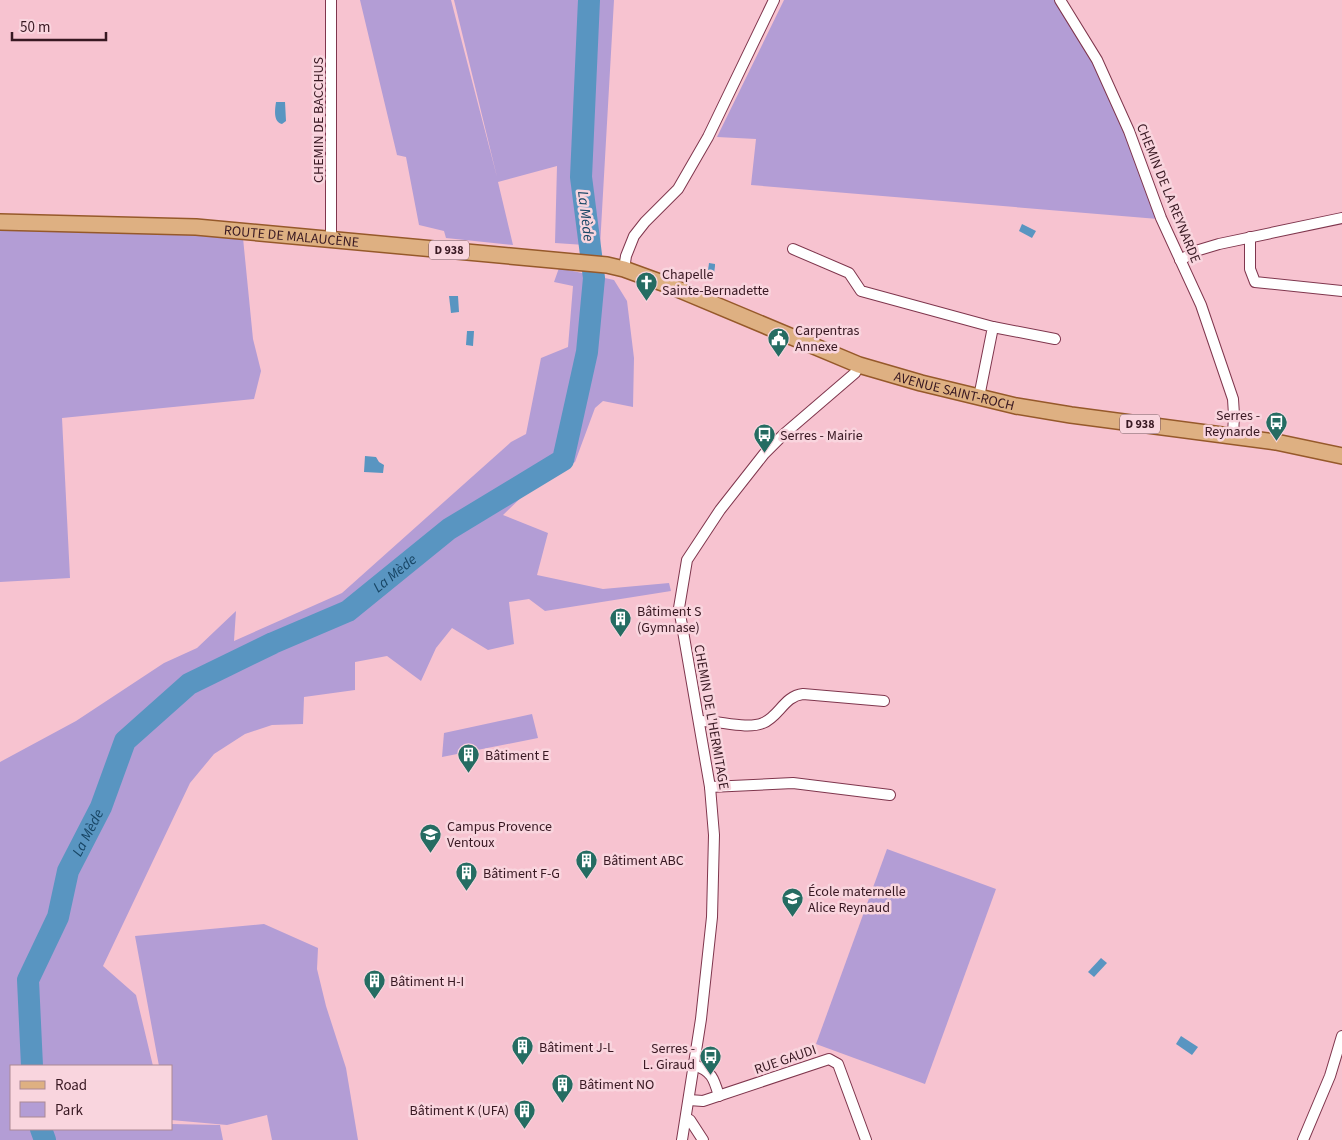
<svg xmlns="http://www.w3.org/2000/svg" width="1342" height="1140" viewBox="0 0 1342 1140" font-family="'Source Sans 3',sans-serif">
<rect width="100%" height="100%" fill="#f7c3d0"/>
<g fill="#b39dd5">
<polygon points="360,0 451,0 497,177 454,0 614,0 600,246 555,243 557,166 498,182 513,245 446,238 444,231 419,225 406,157 397,155"/>
<polygon points="784,0 1056,0 1094,60 1126,134 1158,219 751,185 756,139 717,137"/>
<polygon points="0,227 175,231 243,238 253,339 261,371 254,399 62,418 70,578 0,582"/>
<polygon points="559,268 614,280 627,301 634,358 633,407 603,401 595,408 575,462 532,487 503,515 548,533 537,575 603,589 669,583 671,591 545,611 529,599 509,602 514,644 488,650 452,628 436,648 421,681 387,656 355,662 355,690 304,697 303,724 272,725 245,734 214,754 190,783 103,966 136,995 153,1066 11,1066 11,1129 171,1129 171,1124 220,1125 223,1140 0,1140 0,762 76,721 164,663 197,648 236,611 234,641 342,593 511,442 526,434 541,358 568,347 573,286 554,282"/>
<polygon points="532,714 538,738 442,757 444,733"/>
<polygon points="887,849 996,889 925,1084 816,1044"/>
<polygon points="264,924 318,948 317,969 326,1006 346,1068 358,1140 272,1140 267,1115 227,1125 171,1120 171,1066 159,1066 135,936"/>
</g>
<g fill="#5995c1">
<path d="M276,102H285L286,121L282,124C273,122 275,109 276,102Z"/>
<polygon points="1022,224 1036,231 1032,238 1019,231"/>
<polygon points="709,263 715,264 715,266 713,281 707,280 707,278"/>
<polygon points="449,296 458,296 459,312 451,313"/>
<polygon points="467,331 474,331 473,346 466,345"/>
<polygon points="365,456 376,457 379,462 384,465 383,473 364,472"/>
<polygon points="1101,958 1107,963 1094,977 1088,972"/>
<polygon points="1181,1036 1198,1047 1192,1055 1176,1044"/>
</g>
<g fill="none" stroke-linecap="round" stroke-linejoin="round">
<g stroke="#5995c1" stroke-width="22">
<path id="s1" d="M32,1066L28,980L58,917L68,871L101,807L125,741L189,684L273,643L348,611L449,529L563,460L587,352L594,278L581,177L589,0"/>
<polyline points="41,1129 45,1140"/>
</g>
<defs>
<g id="street">
<polyline points="331,0 331,239"/>
<polyline points="1060,0 1097,60 1129,131 1161,218 1201,305 1233,399 1234,415 1233,435"/>
<polyline points="1250,237 1250,269 1255,282 1342,291"/>
<polyline points="793,249 849,273 861,291 993,327 979,397"/>
<polyline points="1180,260 1199,250 1219,244 1342,218"/>
<polyline points="624,269 626,256 634,236 645,222 678,189 708,137 774,0"/>
<polyline points="993,327 1055,339"/>
<path d="M699,721C718,720 746,730 763,723C779,717 784,696 803,694L884,701"/>
<polyline points="710,787 793,783 890,795"/>
<path d="M694,1065C712,1071 714,1079 719,1096"/>
<polyline points="689,1100 703,1101 829,1059 838,1064 866,1140"/>
<polyline points="686,1118 690,1120 703,1140"/>
<polyline points="682,1140 701,1019 712,917 714,835 710,787 679,608 687,560 720,510 764,454 784,434 855,373 859,365"/>
<polyline points="1303,1140 1330,1076 1342,1036"/>
</g>
<g id="primary">
<path id="s2" d="M0,222L196,227L607,265L624,269L668,285L859,365L921,383L1016,406L1071,415L1276,442L1342,456"/>
</g>
</defs>
<use href="#street" stroke="#7f364d" stroke-width="12"/>
<use href="#primary" stroke="#96592a" stroke-width="18"/>
<use href="#street" stroke="#fff" stroke-width="10"/>
<use href="#primary" stroke="#deb082" stroke-width="15"/>
</g>
<defs>
<symbol id="church-pin" viewBox="-11 -11 22 30"><path d="M0 17L-7.5 6A9.5 9.5 0 1 1 7.5 6Z" fill="#256c62" stroke="#f9d5de"/><path d="M-1.2-6h2.4v3.5h3.3v2.4h-3.3V6h-2.4V-.1h-3.3v-2.4h3.3Z" fill="#fff"/></symbol>
<symbol id="civic-pin" viewBox="-11 -11 22 30"><path d="M0 17L-7.5 6A9.5 9.5 0 1 1 7.5 6Z" fill="#256c62" stroke="#f9d5de"/><path d="M-.6-6.5H3V-4.5H.6V-3L4-1V1h2V6H-6V1h2V-1L-.6-3ZM-1.2 2.5V6h2.4V2.5Z" fill="#fff"/></symbol>
<symbol id="bus-pin" viewBox="-11 -11 22 30"><path d="M0 17L-7.5 6A9.5 9.5 0 1 1 7.5 6Z" fill="#256c62" stroke="#f9d5de"/><path d="M-5-6H5V4H4V6H2V4H-2V6H-4V4H-5ZM-3.5-4V0h7V-4ZM-3.5 1.2v1.5H-2V1.2ZM2 1.2v1.5H3.5V1.2Z" fill="#fff"/></symbol>
<symbol id="building-pin" viewBox="-11 -11 22 30"><path d="M0 17L-7.5 6A9.5 9.5 0 1 1 7.5 6Z" fill="#256c62" stroke="#f9d5de"/><path d="M-4-6H4V6H1V3H-1V6H-4ZM-2.5-4.3h1.7v1.8h-1.7ZM.8-4.3h1.7v1.8H.8ZM-2.5-1h1.7V.8h-1.7ZM.8-1h1.7V.8H.8Z" fill="#fff"/></symbol>
<symbol id="school-pin" viewBox="-11 -11 22 30"><path d="M0 17L-7.5 6A9.5 9.5 0 1 1 7.5 6Z" fill="#256c62" stroke="#f9d5de"/><path d="M0-5L7-2L0 1L-7-2ZM-4 1L0 2.5L4 1V4Q0 6-4 4Z" fill="#fff"/></symbol>
</defs>
<g fill-rule="evenodd">
<use href="#church-pin" x="634" y="270" width="25" height="34"/>
<use href="#civic-pin" x="766" y="326" width="25" height="34"/>
<use href="#bus-pin" x="1264" y="410" width="25" height="34"/>
<use href="#bus-pin" x="752" y="422" width="25" height="34"/>
<use href="#building-pin" x="608" y="606" width="25" height="34"/>
<use href="#building-pin" x="456" y="742" width="25" height="34"/>
<use href="#school-pin" x="418" y="822" width="25" height="34"/>
<use href="#building-pin" x="574" y="848" width="25" height="34"/>
<use href="#building-pin" x="454" y="860" width="25" height="34"/>
<use href="#school-pin" x="780" y="886" width="25" height="34"/>
<use href="#building-pin" x="362" y="968" width="25" height="34"/>
<use href="#building-pin" x="510" y="1034" width="25" height="34"/>
<use href="#bus-pin" x="698" y="1044" width="25" height="34"/>
<use href="#building-pin" x="550" y="1072" width="25" height="34"/>
<use href="#building-pin" x="512" y="1098" width="25" height="34"/>
</g>
<g text-anchor="middle" stroke-width="5" stroke-linejoin="round" paint-order="stroke">
<g fill="#f9d5de" stroke="#72515a" stroke-width="1">
<rect x="429" y="240.5" width="40" height="19" rx="4"/>
<rect x="1120" y="414.5" width="40" height="19" rx="4"/>
</g>
<g font-size="12" font-weight="bold" fill="#381822">
<text x="449" y="254">D 938</text>
<text x="1140" y="428">D 938</text>
</g>
<g font-size="14" fill="#381822" stroke="#f9d5de">
<text transform="translate(318 120) rotate(-90)" y="5">CHEMIN DE BACCHUS</text>
<text transform="translate(1169 193) rotate(68)" y="5">CHEMIN DE LA REYNARDE</text>
<text dy="5" stroke="none"><textPath href="#s2" startOffset="292">ROUTE DE MALAUCÈNE</textPath></text>
<text dy="5" stroke="none"><textPath href="#s2" startOffset="979">AVENUE SAINT-ROCH</textPath></text>
<text transform="translate(712 717) rotate(80)" y="5">CHEMIN DE L'HERMITAGE</text>
<text transform="translate(785 1059) rotate(-19)" y="5">RUE GAUDI</text>
</g>
<g font-size="14" fill="#381822" stroke="#f9d5de" text-anchor="start">
<text x="662" y="279">Chapelle<tspan x="662" dy="16">Sainte-Bernadette</tspan></text>
<text x="795" y="335">Carpentras<tspan x="795" dy="16">Annexe</tspan></text>
<text x="1260" y="420" text-anchor="end">Serres -<tspan x="1260" dy="16">Reynarde</tspan></text>
<text x="780" y="440">Serres - Mairie</text>
<text x="637" y="616">Bâtiment S<tspan x="637" dy="16">(Gymnase)</tspan></text>
<text x="485" y="760">Bâtiment E</text>
<text x="447" y="831">Campus Provence<tspan x="447" dy="16">Ventoux</tspan></text>
<text x="603" y="865">Bâtiment ABC</text>
<text x="483" y="878">Bâtiment F-G</text>
<text x="808" y="896">École maternelle<tspan x="808" dy="16">Alice Reynaud</tspan></text>
<text x="390" y="986">Bâtiment H-I</text>
<text x="539" y="1052">Bâtiment J-L</text>
<text x="695" y="1053" text-anchor="end">Serres -<tspan x="695" dy="16">L. Giraud</tspan></text>
<text x="579" y="1089">Bâtiment NO</text>
<text x="509" y="1115" text-anchor="end">Bâtiment K (UFA)</text>
</g>
<g font-size="15" font-style="italic" fill="#184665" stroke="#f9d5de">
<text transform="translate(586 216) rotate(83)" y="5">La Mède</text>
<text dy="5" stroke="none"><textPath href="#s1" startOffset="666">La Mède</textPath></text>
<text dy="5" stroke="none"><textPath href="#s1" startOffset="246">La Mède</textPath></text>
</g>
</g>
<rect x="10" y="1065" width="162" height="65" fill="#f9d5de" stroke="#ac8993"/>
<rect x="20" y="1081" width="25" height="8" fill="#deb082" stroke="#ac8993"/>
<text x="55" y="1090" font-size="15" fill="#381822">Road</text>
<rect x="20" y="1102" width="25" height="15" fill="#b39dd5" stroke="#ac8993"/>
<text x="55" y="1115" font-size="15" fill="#381822">Park</text>
<path d="M12 32v8h94v-8" fill="none" stroke="#381822" stroke-width="2.5"/>
<text x="20" y="32" font-size="15" fill="#381822" stroke="#f9d5de" stroke-width="4" paint-order="stroke">50 m</text>
</svg>
